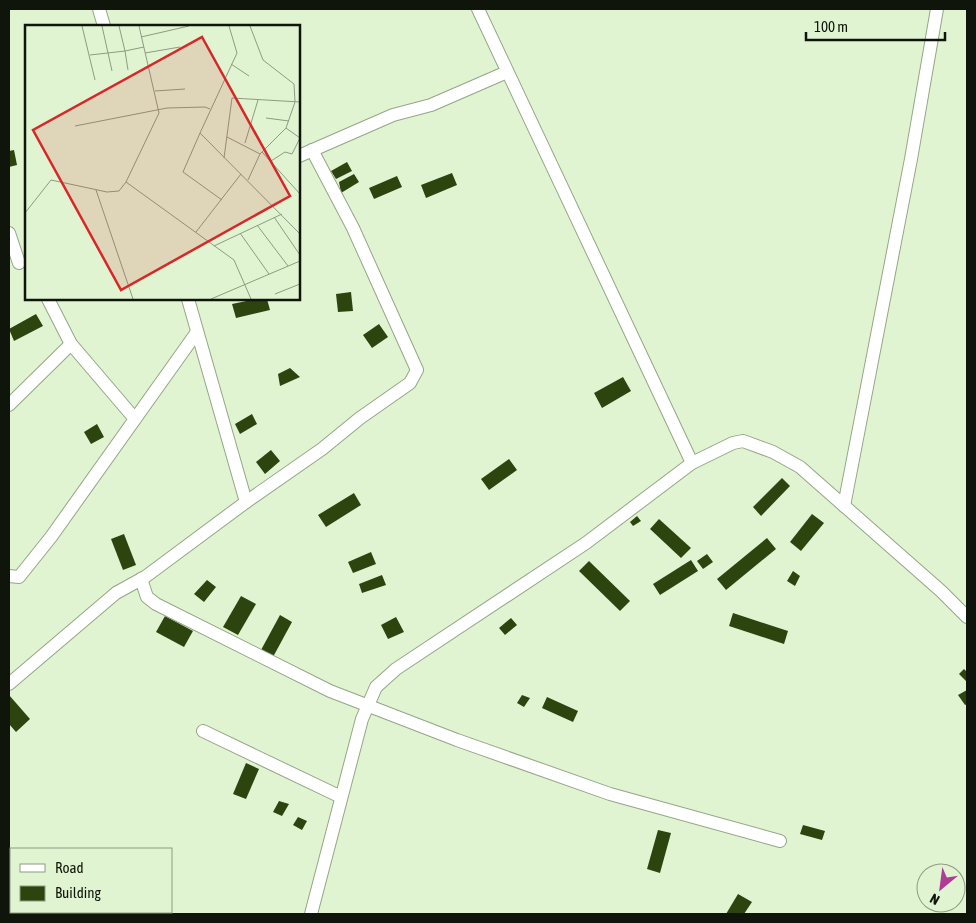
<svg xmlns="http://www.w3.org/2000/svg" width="976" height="923" viewBox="0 0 976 923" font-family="'Asap Condensed',sans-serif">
<rect width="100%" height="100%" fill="#e1f4d2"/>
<g fill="#2c450e">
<polygon points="14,150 17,165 9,167 9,151"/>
<polygon points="347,162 352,171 336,179 331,171"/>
<polygon points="452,173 457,185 426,198 421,185"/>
<polygon points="354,174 359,182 341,193 339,182"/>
<polygon points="397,176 402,187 374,199 369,188"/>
<polygon points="351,292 353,311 338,312 336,294"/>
<polygon points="256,299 267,299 270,310 236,318 232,304"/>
<polygon points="36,314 43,326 14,341 9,329"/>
<polygon points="379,324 388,337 372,348 363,335"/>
<polygon points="290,368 300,377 280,386 278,374"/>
<polygon points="623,377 631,391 602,408 594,393"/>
<polygon points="252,414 257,424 240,434 235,424"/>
<polygon points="97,424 104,437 91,444 84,432"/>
<polygon points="271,450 280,461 265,474 256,462"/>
<polygon points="509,459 517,470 489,490 481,479"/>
<polygon points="782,478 790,486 761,516 753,507"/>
<polygon points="354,493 361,505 326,527 318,515"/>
<polygon points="812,514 824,523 801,551 790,542"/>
<polygon points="637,516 641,521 633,526 630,522"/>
<polygon points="659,519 691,548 681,558 650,529"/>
<polygon points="124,534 136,565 123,570 111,539"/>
<polygon points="767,538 776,549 726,590 717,579"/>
<polygon points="371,552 376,564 353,573 348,562"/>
<polygon points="707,554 713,562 703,569 697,561"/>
<polygon points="691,560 698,571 660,595 653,584"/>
<polygon points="589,561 630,601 620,611 579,571"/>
<polygon points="793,571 800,576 795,586 787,581"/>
<polygon points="382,575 386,585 362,593 359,584"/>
<polygon points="207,580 216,587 204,602 194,594"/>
<polygon points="241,596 256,604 238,635 223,627"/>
<polygon points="733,613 788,631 784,644 729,626"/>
<polygon points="280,615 292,622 273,657 261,650"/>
<polygon points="165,616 193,631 184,647 156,632"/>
<polygon points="396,617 404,632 388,639 381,625"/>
<polygon points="511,618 517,625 505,635 499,628"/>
<polygon points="964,669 967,672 966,681 959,674"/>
<polygon points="967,690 967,704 965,705 958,695"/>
<polygon points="9,695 30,719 16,732 9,724"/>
<polygon points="522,695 530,698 524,707 517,703"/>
<polygon points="547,697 578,711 573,722 542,708"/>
<polygon points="246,763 259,769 246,799 233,794"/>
<polygon points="279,801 289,804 282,816 273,812"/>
<polygon points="298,817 307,821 302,830 293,825"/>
<polygon points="803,825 825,831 822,840 800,834"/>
<polygon points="658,830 671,833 660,873 647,869"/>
<polygon points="738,894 752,902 744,914 726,914"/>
</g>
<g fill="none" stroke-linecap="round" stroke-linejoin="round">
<defs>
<g id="minor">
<polyline points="99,9 104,26"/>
<polyline points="478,9 692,463"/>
<polyline points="299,156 393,115 431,105 507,72"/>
<polyline points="9,233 19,263"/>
<polyline points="48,299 71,344 135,419"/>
<polyline points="9,405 71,344"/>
<polyline points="246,502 322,449 360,418 410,383 417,370 353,228 312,150"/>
<polyline points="844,506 911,159 937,9"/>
<polyline points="9,576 19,577 51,537 197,332"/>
<polyline points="141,579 147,597 156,604 330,691 457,740 610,794 780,841"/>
<polyline points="9,684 116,593 145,577 246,502 188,299"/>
<polyline points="203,731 341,797"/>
<polyline points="311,914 362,719 376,687 396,669 586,543 692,463 733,443 743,441 773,452 800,467 941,591 967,617"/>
</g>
</defs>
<use href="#minor" stroke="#94a686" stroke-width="14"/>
<use href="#minor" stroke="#fff" stroke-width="12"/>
</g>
<g transform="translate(25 25)">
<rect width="275" height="275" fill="#e1f4d2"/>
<path fill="none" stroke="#8d9b82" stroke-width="1" d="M57,1L70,55M77,1L87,46M204,1L212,28L175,108L275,209M116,12L164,1M120,28L155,22M65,30L100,26L94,1M206,39L224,51M103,45L100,26L119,22M130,66L160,64M241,93L264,96M50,101L142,83L180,82L185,84M261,103L275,113M175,108L158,147L197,175M202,112L235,129M220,118L233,75M237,127L275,169M199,133L207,73L275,77M246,136L260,127L267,129L275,113M223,155L235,129L261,103L270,77L269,59L238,35L225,1M101,157L209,235L226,274M71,165L108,274M0,188L26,155L82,167L94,166L101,157L134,88L114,1M249,192L275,230M232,200L263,241M171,207L216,149M215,208L244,249M189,221L257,189M250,269L275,259M186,274L275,236"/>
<path fill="#d62828" fill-opacity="0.15" stroke="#d62828" stroke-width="2.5" d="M177,12L265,171L96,265L8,105Z"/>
<rect width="275" height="275" fill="none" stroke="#0f150a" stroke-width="2.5"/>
</g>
<rect width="976" height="923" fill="none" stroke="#0f150a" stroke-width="20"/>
<rect x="10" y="848" width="162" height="65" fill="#e1f4d2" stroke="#8d9b82"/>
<rect x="20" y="864" width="25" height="8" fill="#ffffff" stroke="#8d9b82"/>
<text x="55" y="873" font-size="15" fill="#0f150a">Road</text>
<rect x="20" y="886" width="25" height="15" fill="#2c450e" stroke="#8d9b82"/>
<text x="55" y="898" font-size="15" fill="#0f150a">Building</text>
<g transform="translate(941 888) rotate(209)"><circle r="24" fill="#e1f4d2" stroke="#8d9b82"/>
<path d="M0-4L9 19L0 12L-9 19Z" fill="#b03c95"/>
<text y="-8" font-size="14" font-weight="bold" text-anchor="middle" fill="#0f150a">N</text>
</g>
<path d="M806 32v8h139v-8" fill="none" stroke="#0f150a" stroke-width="2.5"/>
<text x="814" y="32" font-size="15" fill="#0f150a" stroke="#e1f4d2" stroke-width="4" paint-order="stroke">100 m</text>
</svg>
